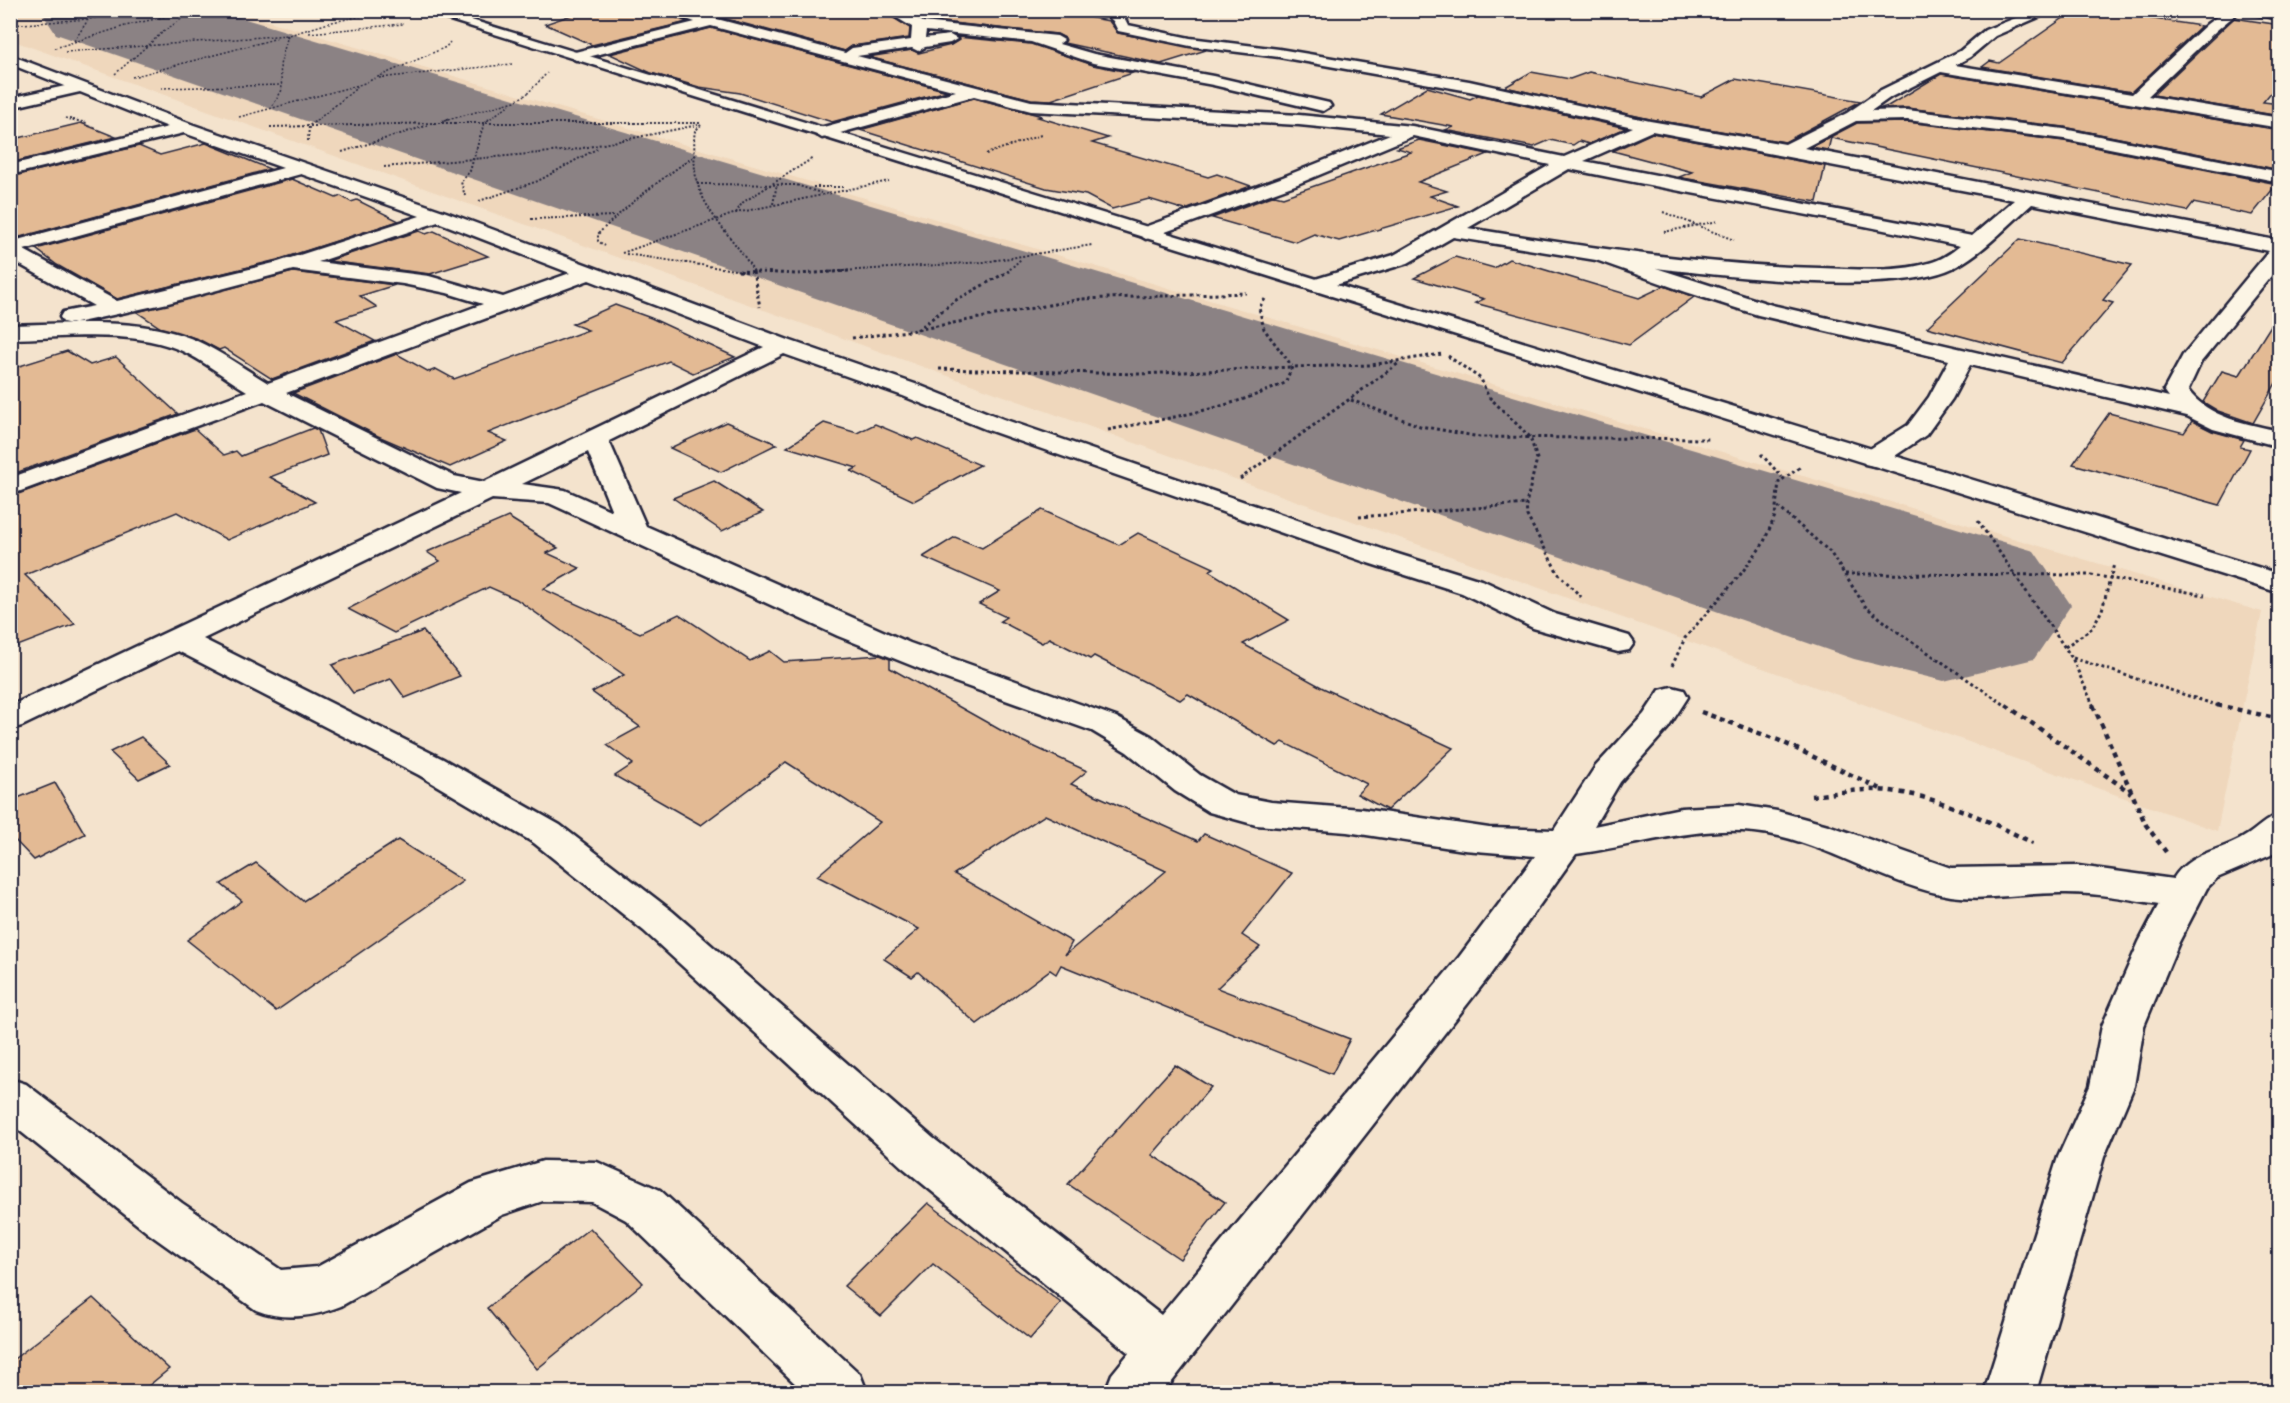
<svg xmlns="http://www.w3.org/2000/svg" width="2290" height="1403" viewBox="0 0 2290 1403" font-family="Mynerve,sans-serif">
<rect width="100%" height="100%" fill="#f4e3cd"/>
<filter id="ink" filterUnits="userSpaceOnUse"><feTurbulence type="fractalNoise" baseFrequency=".0167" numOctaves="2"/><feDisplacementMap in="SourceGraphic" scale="12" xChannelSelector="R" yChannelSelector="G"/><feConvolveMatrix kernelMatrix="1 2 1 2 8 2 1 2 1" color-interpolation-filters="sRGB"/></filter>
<g filter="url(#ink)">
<polygon fill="#efd7bc" points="10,11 234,11 2262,612 2217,831 11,40"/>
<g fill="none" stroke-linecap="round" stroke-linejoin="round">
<polygon fill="#8b8284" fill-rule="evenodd" points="40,10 215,10 2034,551 2071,605 2034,659 1944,681 1854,659 56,34"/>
</g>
<g fill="#e3ba94" stroke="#22223b" stroke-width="1.5" fill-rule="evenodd">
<polygon points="586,10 658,10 687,22 592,45 545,24"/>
<polygon points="694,10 882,10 910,28 909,38 852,46 845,51"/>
<polygon points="907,10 1051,10 1109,21 1118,33 1206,50 1161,64 1064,43 1065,38 1057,34 924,20"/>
<polygon points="2075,10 2094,10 2201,26 2131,92 1982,67 1990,61 1999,63"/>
<polygon points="2234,18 2280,25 2280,82 2263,102 2280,104 2280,116 2153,95"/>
<polygon points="711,28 947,91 832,122 740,93 699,87 651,73 610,54"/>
<polygon points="957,37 1031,44 1093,65 1133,73 1051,100 1031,99 868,57 912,50 919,53 951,45 959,40"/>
<polygon points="1531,72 1570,79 1589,72 1701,97 1735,79 1861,101 1785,142 1650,119 1505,87"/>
<polygon points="1941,74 2280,130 2280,170 2064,127 1907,108 1878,109 1888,106"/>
<polygon points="1427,87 1470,99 1478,95 1626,128 1589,144 1579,141 1573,145 1550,140 1534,147 1445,130 1454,127 1381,114"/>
<polygon points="974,98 1042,116 1038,117 1108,138 1092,143 1208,177 1217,174 1251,186 1185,210 1149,199 1112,209 1086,195 1046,188 860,130"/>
<polygon points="1907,122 2064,141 2277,184 2252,215 2193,203 2187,211 1831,138 1828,150 1811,147 1857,123"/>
<polygon points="81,123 116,137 10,163 10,140"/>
<polygon points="1652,133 1825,166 1817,202 1683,178 1679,177 1692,172 1613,151"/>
<polygon points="1419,140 1488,154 1418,182 1447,191 1430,196 1458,206 1339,241 1314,234 1296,242 1212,218 1275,195 1283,197 1411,152 1397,148"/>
<polygon points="206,143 270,169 20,237 10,230 10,177 139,146 160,155"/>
<polygon points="292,179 336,198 341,196 351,202 357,200 399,221 277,260 117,299 57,265 36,249"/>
<polygon points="419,231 426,234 434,231 488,256 430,274 328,261"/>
<polygon points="2020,239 2132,265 2103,300 2113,303 2062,363 1927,327"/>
<polygon points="1455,257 1494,268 1509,259 1639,298 1664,286 1694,297 1629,345 1475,303 1484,299 1414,278"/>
<polygon points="293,272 395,285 360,296 377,307 336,320 375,341 272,379 224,348 219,350 198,339 161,328 137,312"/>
<polygon points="615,305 651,318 735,357 693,373 669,361 488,433 507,441 450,467 378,436 293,393 397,354 429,372 436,369 454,379 588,330 572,324"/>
<polygon points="2280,311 2280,376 2253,423 2218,411 2203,402 2222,371 2239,376"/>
<polygon points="67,351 90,365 116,357 178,414 10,475 10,369"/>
<polygon points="2109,413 2184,433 2192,421 2212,431 2244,440 2240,447 2250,449 2220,505 2073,464"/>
<polygon points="726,422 777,444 721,472 670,448"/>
<polygon points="824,423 857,433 875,424 913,440 917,438 980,465 914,501 851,471 857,468 787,447"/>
<polygon points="313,428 318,430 327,455 270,477 315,502 227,540 177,512 25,575 75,624 10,649 10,497 195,429 224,455 236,451 241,456"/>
<polygon points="714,481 763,512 722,531 673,498"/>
<polygon points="1042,510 1119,545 1138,533 1214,568 1209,571 1289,620 1243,644 1323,688 1453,748 1387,810 1357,794 1367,784 1283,742 1277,746 1188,694 1180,700 1094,656 1090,659 1049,638 1042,643 1000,621 1006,617 979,604 1000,591 923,557 955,537 982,548"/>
<path d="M508,517L558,548L547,553L580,568L543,589L640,633L679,614L750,661L770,651L784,662L880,655L890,659V668L1011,736L1087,771L1071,784L1198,841L1204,834L1292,873L1242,935L1260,947L1217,988L1350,1039L1332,1074L1061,965L1056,974L1050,970L977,1024L918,972L912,977L884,959L919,929L817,876L880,822L786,762L701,825L615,776L633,764L607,745L640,727L592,692L624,675L516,599L489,587L394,633L348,609L440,561L427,552ZM1045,815L1166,871L1065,955L1072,942L954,874Z"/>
<polygon points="423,631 460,676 405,698 391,679 353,693 332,665"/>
<polygon points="141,737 170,764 139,779 110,752"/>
<polygon points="55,783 85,834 34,860 10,835 10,801"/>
<polygon points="398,840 463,881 276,1011 187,940 242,901 221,884 256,863 303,901"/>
<polygon points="1175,1065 1211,1087 1152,1155 1225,1202 1180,1259 1068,1184"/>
<polygon points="928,1203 1061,1303 1030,1339 933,1264 881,1316 844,1286"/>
<polygon points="590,1228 643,1283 537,1369 487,1308"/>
<polygon points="93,1298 169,1369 141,1392 10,1392 10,1362"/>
</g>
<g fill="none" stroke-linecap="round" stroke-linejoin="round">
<defs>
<g id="street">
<path d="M660,10H683L845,53L852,48L911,40L912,27L884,10H902L923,22L1057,36L1064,40L1059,44L1094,54L1213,76L1329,103L1331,106L1323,111L1213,85L1093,63L1031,42L926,31L925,38L950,35L957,39L950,43L925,47L918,51L912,48L857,56L1031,101L1299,115L1412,126L1564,157L1633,127L1469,91L1279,57L1190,46L1123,32L1118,31L1113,21L1101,10C1115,10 1122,11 1128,25L1190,38L1279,49L1469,81L1650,121L1785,144L1847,113L1879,91L1960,51L1985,30L2036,10H2055L1995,36L1970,57L1955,65L2132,94L2207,24L2226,10H2241L2217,30L2148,96L2280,118V128L1941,72L1891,97L1871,111L1907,110L2064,129L2280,172V182L2064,139L1907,120L1856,121L1804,148L2280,241V265L2201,362L2188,390C2208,418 2248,424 2280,431V447L2213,429L2187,416L1970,365L1952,399L1926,435L1883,464L1874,466L1865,464L1861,458L1865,452L1908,425L1929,397L1949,360L1758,315L1686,292L1596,260L1453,237L1408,263L1316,291L1309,289L1305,285L1309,281L1394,255L1550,165L1413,136L1295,185L1146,239L1136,233L1139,229L1283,177L1390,134L1299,125L1031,111L974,96L822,138L814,133L816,129L956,91L711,26L576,60L569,56L571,53L695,22ZM1652,131L2014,200L1972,236L1584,161ZM1569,169C1699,196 1831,217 1960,246C1951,253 1941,260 1929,263C1895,273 1855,269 1820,268C1702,265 1585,247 1468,228ZM2032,204L2269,251L2183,355L2164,390L2169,397L1772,305L1656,268C1725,276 1896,297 1955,267C1984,252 2008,225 2032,204Z"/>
<polygon points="2247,10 2280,11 2280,19 2248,13"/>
<path d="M10,55L191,124L446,212L791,341L921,386L1003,419L1388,551L1484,581L1555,614L1629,636L1634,643L1629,650L1618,652L1533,628L1462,593L1368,563L985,429L903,396L784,354L609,441L646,526L910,643L1116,717L1151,736L1200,775L1235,795L1271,802L1362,809L1489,828L1554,830L1595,767L1644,714L1660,690L1672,687L1684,690L1688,697L1668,728L1620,782L1594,826L1681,808L1739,805L1777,811L1828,825L1951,868L2078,866L2173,879C2189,852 2220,852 2244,837C2258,829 2264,819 2280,815V848L2271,855L2217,878L2207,888L2179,942L2144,1026L2134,1086L2104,1157L2036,1392H1984L2058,1157L2090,1086L2102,1026L2139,942L2159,904C2127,899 2093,892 2060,893C2024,893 1987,901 1951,896C1891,886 1838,850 1779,836C1708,820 1645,845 1576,854L1487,979L1164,1392H1105L1112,1374L1129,1353L901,1166L644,931L534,843L419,775L178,651L22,726L10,729V706L461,493L437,488L264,401L10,495V478L247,391C225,378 203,360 180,350C131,329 62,338 10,339V325C71,324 140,316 197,341C221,352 245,369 268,383L483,304L447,293L403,284L293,270L168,303L71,324L63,322L60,317L63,312L94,306L10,259V242L283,168L184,133L10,175V165L168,127L80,92L10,108V98L65,86L10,64ZM301,174L420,216L278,262L117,301L24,250ZM438,222L570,273L503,297L429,276L318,262ZM589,280L764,347L484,482L454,476L286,393ZM588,452L612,511L565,490L522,484ZM492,499L549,503L838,636L938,676L1092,731L1127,752L1175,791L1209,812L1256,825L1347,832L1464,850L1535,856L1459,957L1161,1315L933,1138L672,911L560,825L443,759L203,639Z"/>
<path d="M10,1079L26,1084L182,1203L281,1270L317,1267L471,1183L543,1161L597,1162L660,1190L860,1374L867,1392H804L626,1220L592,1202L543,1201L502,1215L341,1306C314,1317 283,1321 256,1310L148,1233L10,1123Z"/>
</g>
<polygon id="secondary" points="418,10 439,10 2280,574 2280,593"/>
</defs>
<use href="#street" stroke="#22223b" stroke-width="5"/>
<use href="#secondary" stroke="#22223b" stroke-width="5"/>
<g stroke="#22223b" stroke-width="1.5" stroke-dasharray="2 2" stroke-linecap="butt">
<polyline points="10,25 88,19 143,10"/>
<polyline points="309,33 403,24"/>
<polyline points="286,36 332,22 393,10"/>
<polyline points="74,41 88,20"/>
<polyline points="55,48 125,26 193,10"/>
<polyline points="65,52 288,35 280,65 282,90 272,107"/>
<polyline points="115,74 163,32 190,13"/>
<polyline points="132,77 278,38"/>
<polyline points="379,78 512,64"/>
<polyline points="161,88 282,85"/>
<polyline points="239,117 362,84 446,47 450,42"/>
<polyline points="65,118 76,121"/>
<polyline points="316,121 359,86"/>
<polyline points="444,121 515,101 527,94 547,73"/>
<polyline points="487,121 510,104"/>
</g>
<g stroke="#22223b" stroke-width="2" stroke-dasharray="2 2" stroke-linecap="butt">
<polyline points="69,119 87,123"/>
<polyline points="442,121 450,119"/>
<path d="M701,125L695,131L694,138C695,152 693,171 698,185C709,219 737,241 754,272"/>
<polyline points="270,127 437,123 700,123"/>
<polyline points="308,141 309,126 318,119"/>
<polyline points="342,152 429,125"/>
<polyline points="986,154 1041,135"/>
<polyline points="384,167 573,150 698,125"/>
<polyline points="697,184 796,185 821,193"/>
<polyline points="813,187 845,187"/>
<polyline points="465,196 461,182 470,171 484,123 489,119"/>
<polyline points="479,201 538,181 598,148"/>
<polyline points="773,204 777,184"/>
<polyline points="1663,212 1734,240"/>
<polyline points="736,213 742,203 813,158"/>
<polyline points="531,219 615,216"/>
<polyline points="1664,232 1718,221"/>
<path d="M605,246L598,241V234C628,204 661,179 696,155"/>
<polyline points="622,253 736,213 889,181"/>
<polyline points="626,254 748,272"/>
<polyline points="827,272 984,262 1092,245"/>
<polyline points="1007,272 1021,259"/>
</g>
<g stroke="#22223b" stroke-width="3" stroke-dasharray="3 3" stroke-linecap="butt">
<polyline points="738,271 797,274 850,271"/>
<polyline points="753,271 760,307"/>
<polyline points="1265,299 1259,308 1264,329 1292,366"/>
<polyline points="917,330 956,300 1009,271"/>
<polyline points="852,338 916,330 1081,299 1246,293"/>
<polyline points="1448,356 1481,379 1488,396 1530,437 1537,459 1526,504 1527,516 1558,573 1582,598"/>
<polyline points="939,369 1140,374 1292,367"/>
<polyline points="1351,400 1420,426 1480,437 1710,439"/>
<path d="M1108,430C1168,418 1229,409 1285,383L1292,367L1371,365L1442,354"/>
<polyline points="1761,454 1782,477"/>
<polyline points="1240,479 1399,363"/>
<polyline points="1778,507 1830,552 1865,606 1895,630 2008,707"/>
<polyline points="1359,517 1526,504"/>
<polyline points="1978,521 2072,658 2094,707"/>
<polyline points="1845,574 2091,575 2205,595"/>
<polyline points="2065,647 2092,628 2102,610 2114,564"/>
<polyline points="2073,658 2222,707"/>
<polyline points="1672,666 1685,638 1740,575 1763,544 1775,516 1779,482 1802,466"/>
</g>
<g stroke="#22223b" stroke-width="4.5" stroke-dasharray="5 5" stroke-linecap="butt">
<polyline points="2006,705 2131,793"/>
<polyline points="2093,705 2146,825 2166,852"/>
<polyline points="2217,705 2280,719"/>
<polyline points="1701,712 1778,740 1883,790"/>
<path d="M1811,796C1832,794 1854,789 1876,790C1931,792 1984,819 2033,843"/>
</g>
<use href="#street" fill="#fcf5e5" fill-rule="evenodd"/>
<use href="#secondary" fill="#fcf5e5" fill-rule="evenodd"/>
</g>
</g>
<rect width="2290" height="1403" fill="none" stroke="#fcf5e5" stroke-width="36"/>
<rect x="18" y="18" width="2254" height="1367" fill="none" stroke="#22223b" stroke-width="2" filter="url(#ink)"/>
</svg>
